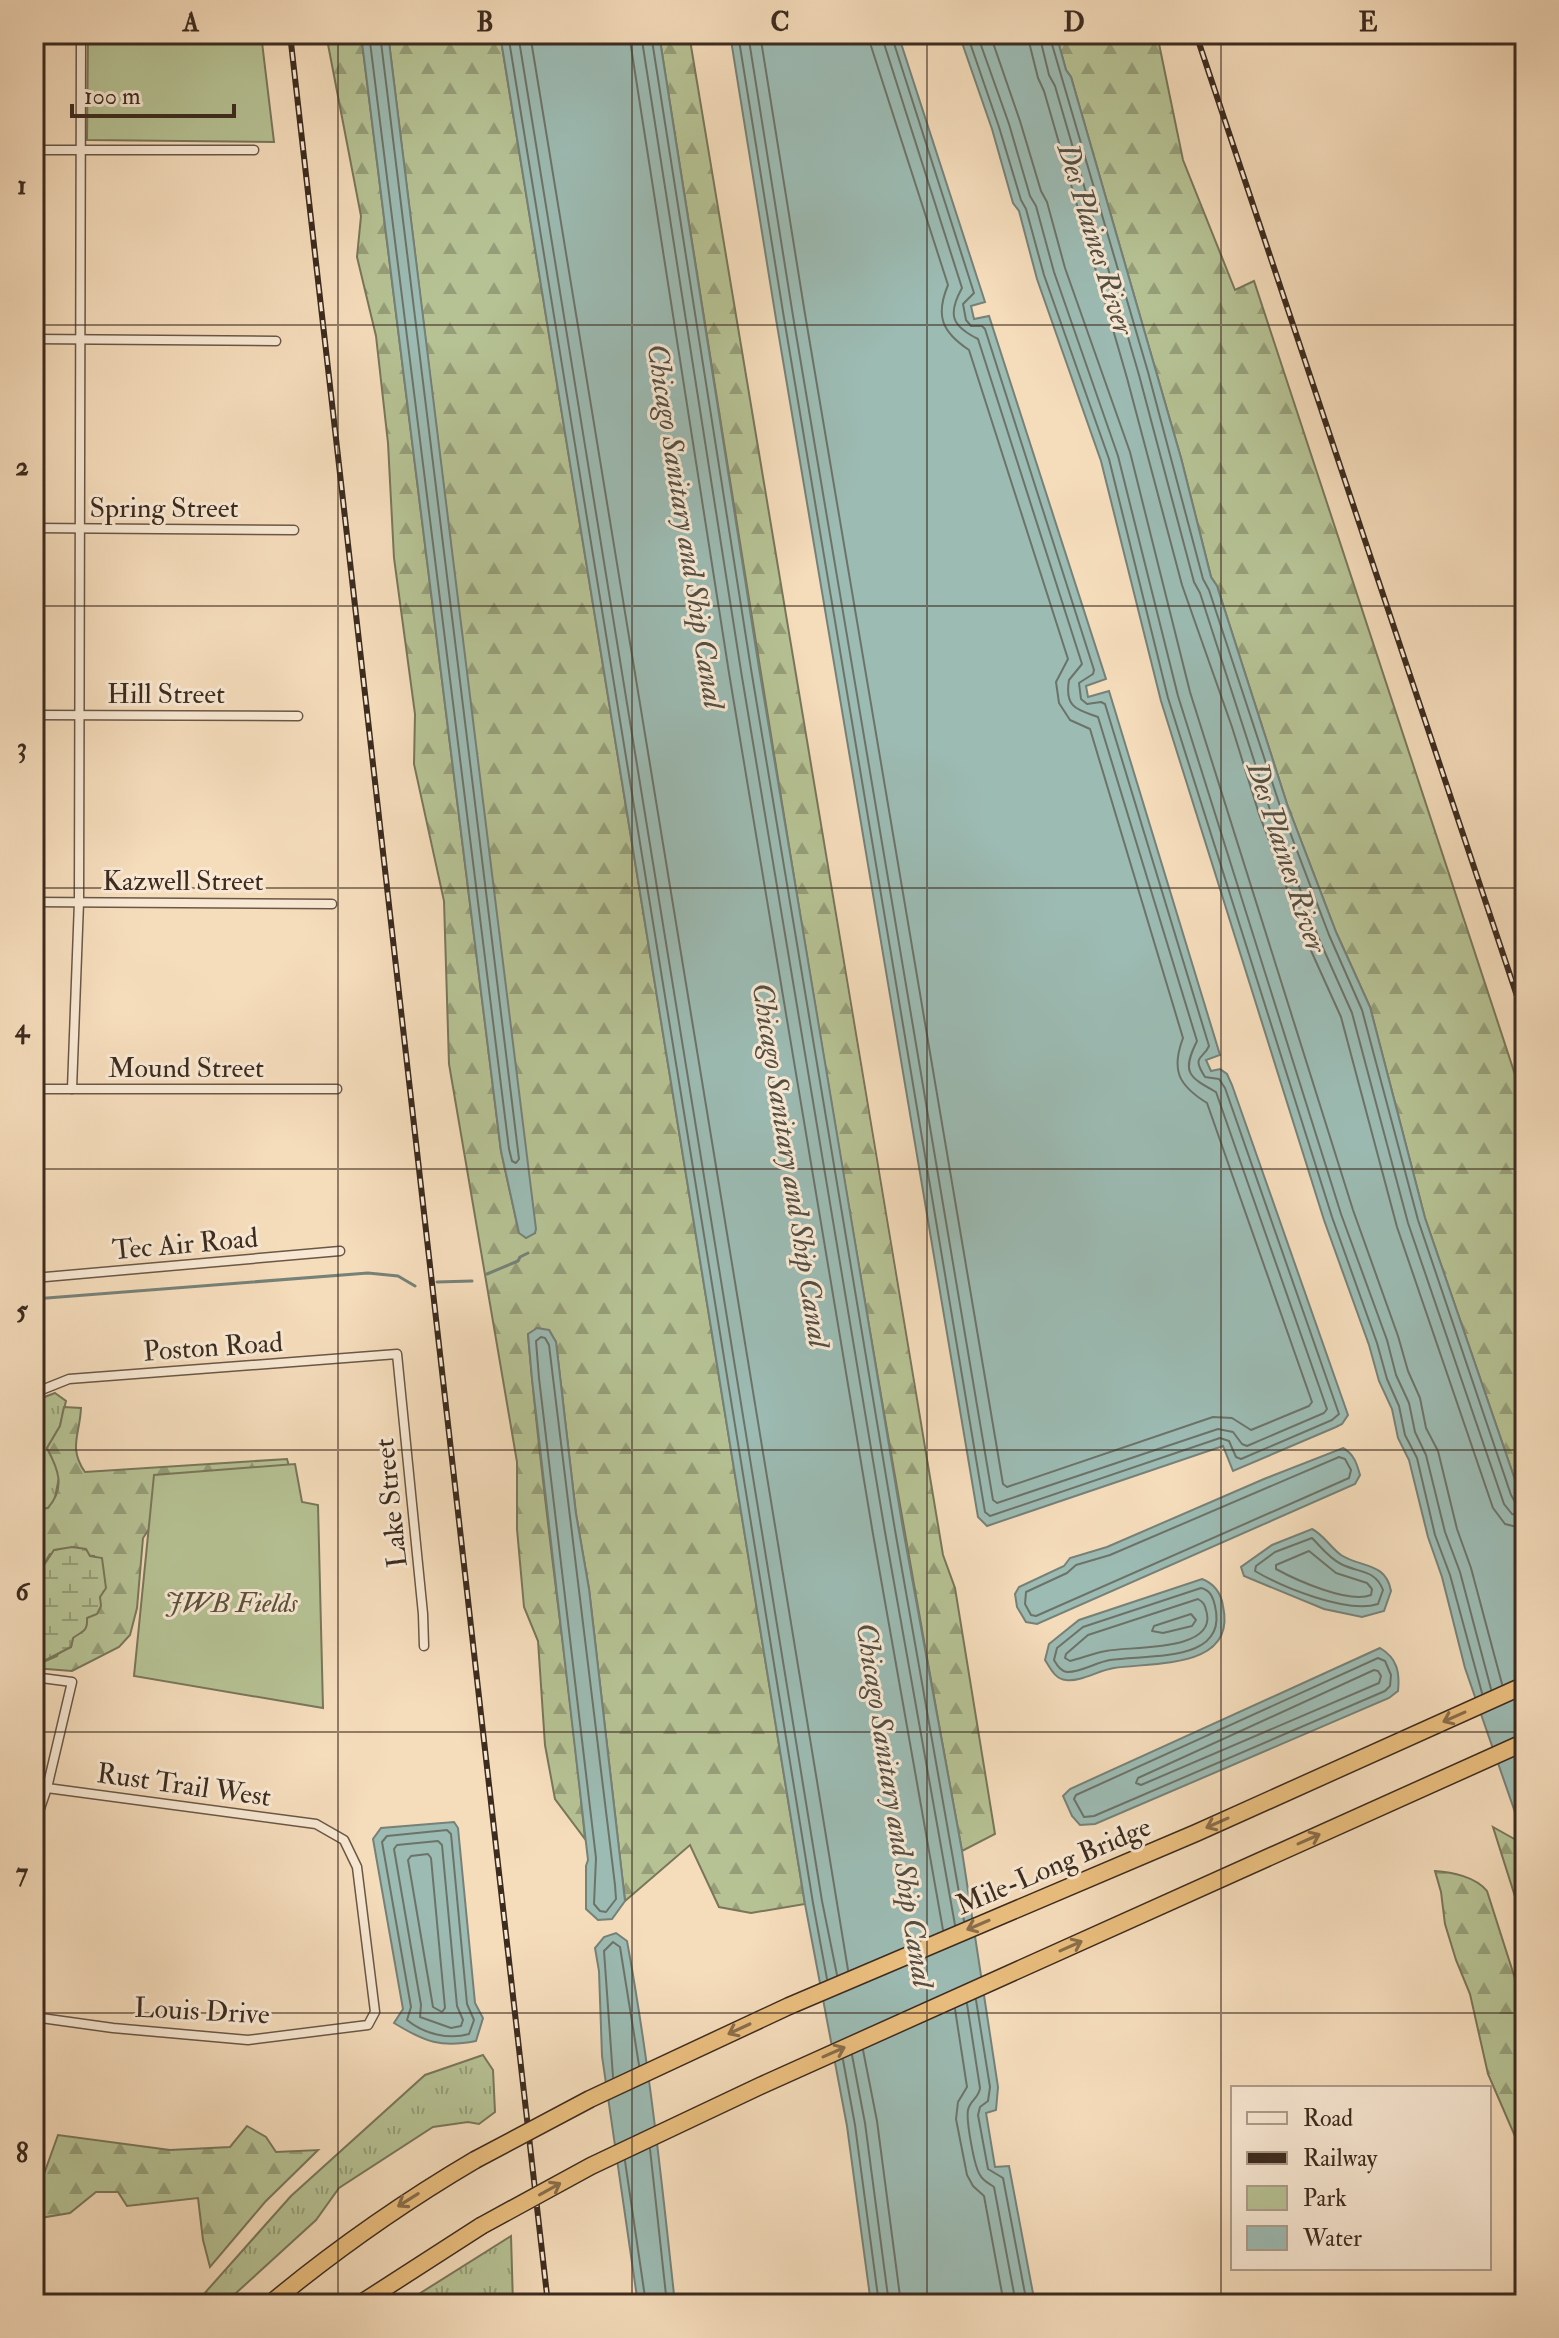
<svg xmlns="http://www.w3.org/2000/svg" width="1559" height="2338" viewBox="0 0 1559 2338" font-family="'IM FELL Double Pica',serif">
<defs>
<pattern id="grass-tufts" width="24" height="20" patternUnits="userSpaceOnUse" patternTransform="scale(2)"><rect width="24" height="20" fill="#b6c294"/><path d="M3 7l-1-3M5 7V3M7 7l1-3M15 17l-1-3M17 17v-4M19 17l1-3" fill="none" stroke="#959e78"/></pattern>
<pattern id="forest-firs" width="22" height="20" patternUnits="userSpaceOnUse" patternTransform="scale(2)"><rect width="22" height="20" fill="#b6c294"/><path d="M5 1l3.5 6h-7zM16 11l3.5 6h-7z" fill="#959e78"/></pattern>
<pattern id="wetland-marsh" width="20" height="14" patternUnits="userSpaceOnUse" patternTransform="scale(2)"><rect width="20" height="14" fill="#b6c294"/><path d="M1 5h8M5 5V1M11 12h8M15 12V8" fill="none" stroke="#959e78"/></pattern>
</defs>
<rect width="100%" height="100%" fill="#f5dcbb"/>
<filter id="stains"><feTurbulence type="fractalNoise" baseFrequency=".0025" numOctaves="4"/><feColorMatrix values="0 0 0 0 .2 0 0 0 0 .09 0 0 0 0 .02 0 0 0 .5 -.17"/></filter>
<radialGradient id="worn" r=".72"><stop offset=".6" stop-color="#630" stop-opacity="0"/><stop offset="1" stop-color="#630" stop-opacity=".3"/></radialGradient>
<g fill="url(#grass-tufts)" stroke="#79765a" stroke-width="2">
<polygon points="55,1393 66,1401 60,1426 47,1448 60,1473 54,1502 48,1508 34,1510 34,1401"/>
<polygon points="483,2055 493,2070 495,2112 479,2124 468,2122 433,2127 339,2188 316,2220 224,2304 195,2304 291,2196 425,2075"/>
<polygon points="511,2236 513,2304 403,2304"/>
</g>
<g fill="url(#forest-firs)" stroke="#79765a" stroke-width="2">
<path d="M326,34H361L501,1151L519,1233H535L388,34H500L805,1904L751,1913L719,1907L690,1845L625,1901L589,1589L576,1514L556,1342L549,1330L528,1334C542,1503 569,1671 585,1839L555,1799L545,1745L538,1641L524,1607L517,1529V1462L449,1064L444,901L414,764L415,714L394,558L388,443L376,336L357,257L361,216Z"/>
<path d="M659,34H689C776,541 855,1049 943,1555L955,1588L995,1834L962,1851C851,1247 755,640 659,34Z"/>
<polygon points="1056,34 1157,34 1183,160 1235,290 1254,281 1525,1105 1525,1509 1425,1218 1370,1007 1336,932 1287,804 1217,586 1211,577 1181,458 1071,77 1066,70"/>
<path d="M64,1407L81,1408C80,1434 68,1448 85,1472L287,1459L291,1473L154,1522L143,1538L137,1608L130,1635L119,1647L72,1671L34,1668V1666L57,1656L59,1651L71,1647L73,1638L87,1618L94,1556L50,1554L34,1580V1510L48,1508C66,1487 58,1469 47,1448L60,1426Z"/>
<polygon points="1493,1827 1525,1845 1525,1928"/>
<path d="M1435,1871C1452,1872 1476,1877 1487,1891L1525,2010V2170L1521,2150L1488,2074L1470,1994L1456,1960L1445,1924L1441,1892Z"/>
<polygon points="247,2126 266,2137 276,2152 318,2150 265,2202 210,2267 203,2240 198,2198 127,2206 118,2192 96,2192 70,2213 34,2219 34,2185 40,2185 58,2135 170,2150 230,2147"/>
</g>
<path fill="url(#wetland-marsh)" stroke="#79765a" stroke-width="2" d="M72,1547L86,1549L90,1556L102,1558L106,1588L100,1597L101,1606L97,1614L87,1618C88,1632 82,1631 73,1638L71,1647L34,1666V1580L54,1550Z"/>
<g fill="#b6c294" stroke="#79765a" stroke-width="2">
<polygon points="88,34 261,34 274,142 87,140"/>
<polygon points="295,1464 302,1502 318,1505 323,1708 134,1676 154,1475"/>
</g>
<g fill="#9cbbb3" stroke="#768178" stroke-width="2">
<polygon points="361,34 388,34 536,1229 535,1233 526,1238 519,1233 501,1151"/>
<polygon points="500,34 659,34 759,668 903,1529 962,1851 998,2087 996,2110 986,2113 995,2167 1009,2166 1035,2304 871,2304 847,2126 805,1904"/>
<polygon points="730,34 898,34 985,302 971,306 974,319 989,316 1106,679 1086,686 1088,697 1109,691 1220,1055 1206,1060 1211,1071 1220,1069 1227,1074 1232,1085 1348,1415 1342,1424 1336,1427 1233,1471 1223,1446 987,1526 978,1517 776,319"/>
<polygon points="959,34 1056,34 1066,70 1071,77 1181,458 1211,577 1217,586 1287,804 1336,932 1370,1007 1425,1218 1525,1509 1525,1841 1465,1668 1442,1577 1428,1537 1409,1460 1398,1438 1392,1409 1379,1381 1369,1345 1324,1220 1161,701 1101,461 1037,279 1019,211 1013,203 992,129"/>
<polygon points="537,1328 549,1330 556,1342 576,1514 589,1589 625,1901 612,1919 598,1920 586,1909 586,1866 588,1860 532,1379 528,1334"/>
<path d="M1343,1448C1354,1454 1357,1464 1360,1475L1355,1484L1037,1624L1026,1622L1017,1607L1015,1594L1019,1587L1064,1566L1070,1558L1107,1547L1264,1479Z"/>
<path d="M1312,1529C1324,1535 1330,1547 1341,1555C1361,1568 1386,1562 1391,1591L1384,1611L1362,1617L1324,1609L1244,1576L1241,1567L1272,1545Z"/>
<path d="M1202,1579C1215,1584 1221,1593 1223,1606C1237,1669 1155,1662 1114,1668C1099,1670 1081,1682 1066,1680C1055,1679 1051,1669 1045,1660L1049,1644L1079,1620Z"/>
<path d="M1380,1648C1397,1658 1400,1672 1398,1691L1389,1698L1095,1824L1080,1825L1072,1816L1063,1796L1070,1789Z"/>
<path d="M454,1822L458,1828L475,2003L483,2018L476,2041C441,2048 425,2042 394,2023L403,2009L373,1839L381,1828Z"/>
<path d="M616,1933L627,1941C649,2061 662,2182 675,2304H638L602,2056L599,1971L595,1948L604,1937Z"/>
</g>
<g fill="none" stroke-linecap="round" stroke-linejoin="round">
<g stroke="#6c7369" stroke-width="2">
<polyline points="369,34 509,1149 512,1161 516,1163 519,1159 380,34"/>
<polyline points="508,34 813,1903 827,1979"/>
<polyline points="518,34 822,1901 837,1975"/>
<polyline points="530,34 848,1970"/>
<polyline points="629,34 729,673 873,1534 943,1930"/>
<polyline points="641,34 741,671 885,1532 955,1925"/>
<polyline points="651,34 751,669 895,1530 964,1921"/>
<path d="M738,34L784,318L985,1512L990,1516L1220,1438L1229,1441L1236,1457L1241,1459L1332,1420L1339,1414L1225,1088L1219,1079L1205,1077C1191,1055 1203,1060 1209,1046L1105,704L1101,702L1087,704L1081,699L1079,683L1093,674L1094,670L985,329L982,326H971L966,320L963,304L974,293L891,34"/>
<path d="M748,34L793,316L993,1500L997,1503L1218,1429L1233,1432L1242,1444L1247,1446L1324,1413L1327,1409L1216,1092C1189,1077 1181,1073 1197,1041L1098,717C1079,710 1064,709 1069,680L1082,664L978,339C952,326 947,315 962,288L881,34"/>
<path d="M760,34L805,314L1003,1484L1007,1487L1213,1417L1232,1418L1251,1430L1309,1406L1312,1402L1207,1103C1178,1085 1171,1070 1183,1038L1090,729L1070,720L1059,703L1056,682L1068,659L969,350C942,332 935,316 948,285L871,46L869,34"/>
<polyline points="967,34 999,127 1021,200 1026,209 1044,275 1109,459 1168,698 1332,1217 1377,1343 1387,1379 1399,1406 1405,1435 1417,1458 1435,1535 1450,1575 1482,1693"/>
<polyline points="977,34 1009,124 1030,196 1036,206 1054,272 1118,456 1178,696 1341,1214 1387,1340 1396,1375 1409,1403 1415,1432 1426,1455 1445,1532 1460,1572 1491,1689"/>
<polyline points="990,34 1020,121 1041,191 1047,202 1065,268 1130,452 1190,692 1353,1210 1398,1336 1408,1371 1420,1398 1426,1428 1438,1451 1457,1529 1471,1568 1502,1684"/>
<polyline points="1027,34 1038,78 1044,91 1127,378 1182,585 1232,727 1259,814 1308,944 1341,1017 1397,1227 1493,1508 1505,1524 1525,1529"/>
<polyline points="1039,34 1049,75 1055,86 1139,375 1194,582 1200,593 1270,810 1319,939 1352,1013 1408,1223 1504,1504 1512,1514 1525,1517"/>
<polyline points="1049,34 1148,372 1203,579 1209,590 1280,806 1329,935 1362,1010 1418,1220 1511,1495 1517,1505 1525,1507"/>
<polygon points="541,1337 545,1338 549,1345 615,1885 616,1899 606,1912 600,1911 594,1904 596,1858 539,1378 536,1341"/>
<polygon points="1339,1457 1345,1459 1351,1470 1349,1478 1036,1616 1031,1615 1025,1604 1026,1592 1067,1573 1076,1565 1110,1555"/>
<path d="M1312,1538C1321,1547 1329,1558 1341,1564C1358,1573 1375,1569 1383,1590L1378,1604C1347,1614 1282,1587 1255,1571L1256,1566L1275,1552Z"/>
<path d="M1309,1551L1336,1573L1367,1583L1372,1589L1371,1595C1349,1604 1296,1580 1276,1569V1565Z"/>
<path d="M1201,1588C1210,1590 1213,1597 1215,1606C1229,1664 1147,1654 1110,1660C1097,1662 1081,1672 1068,1672C1061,1672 1057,1665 1054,1660L1057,1648L1083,1627Z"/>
<path d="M1198,1599C1205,1603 1205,1606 1207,1614C1214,1652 1130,1646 1106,1651C1094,1653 1082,1658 1070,1661L1065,1658L1066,1654L1088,1635Z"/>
<polygon points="1191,1614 1196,1620 1192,1626 1163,1633 1152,1631 1154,1626"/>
<polygon points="1378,1658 1385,1661 1391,1675 1390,1686 1385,1691 1094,1816 1084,1817 1074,1799 1076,1795"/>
<polygon points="1374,1670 1378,1671 1381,1676 1379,1683 1141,1785 1136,1783 1138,1778"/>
<path d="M447,1830L451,1834L467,2004L474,2020L469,2034C449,2040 424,2034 407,2020L411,2007L382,1842L387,1836Z"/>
<polygon points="438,1841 442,1845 457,2006 463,2020 461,2026 451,2028 420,2017 421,2005 394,1849 397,1845"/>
<polygon points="428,1854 431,1858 445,2008 442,2012 433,2007 408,1860 411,1856"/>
<polyline points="976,2000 990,2087 988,2101 980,2107 978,2115 988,2169 1003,2178 1027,2304"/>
<path d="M967,2004L980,2088C979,2098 970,2100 968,2110C966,2120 974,2166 980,2175C983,2181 990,2184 994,2187L1016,2304"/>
<polyline points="955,2009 967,2087 958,2102 956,2119 967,2175 973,2186 984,2196 1004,2304"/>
<polyline points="863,2050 877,2121 901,2304"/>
<polyline points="852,2055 865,2123 889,2304"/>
<polyline points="843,2060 855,2125 879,2304"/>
<polyline points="613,2077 604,1951 613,1942 620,1947 639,2065"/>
<polyline points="650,2149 667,2304"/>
<polyline points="625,2161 646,2304"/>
</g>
<g stroke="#768178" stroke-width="3">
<polyline points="487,1274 518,1261 520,1257 528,1253"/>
<polyline points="437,1282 472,1281"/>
<polyline points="34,1299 368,1273 398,1276 415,1286"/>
</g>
<defs>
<g id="street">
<polyline points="34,150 254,150"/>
<polyline points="34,339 276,341"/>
<polyline points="34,528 294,530"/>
<polyline points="34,715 298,716"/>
<polyline points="34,902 332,904"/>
<polyline points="34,1089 337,1089"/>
<polyline points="72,1089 79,902 81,34"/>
<polyline points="34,1278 340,1251"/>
<polyline points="34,1393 69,1379 397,1354 423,1614 424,1646"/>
<polyline points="34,1677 72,1682 47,1788 34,1826"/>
<polyline points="34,2017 113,2028 248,2040 368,2025 375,2012 357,1867 344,1840 316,1824 47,1788"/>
</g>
<g id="highway">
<path d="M270,2304C335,2250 402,2203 475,2160"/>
<polyline points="360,2304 481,2226"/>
<polyline points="1508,2304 1525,2302"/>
</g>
</defs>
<use href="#street" stroke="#6a5746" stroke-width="11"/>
<use href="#highway" stroke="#3c2b1f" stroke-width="19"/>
<use href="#street" stroke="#f8e8d3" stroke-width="8"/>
<use href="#highway" stroke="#eabe7e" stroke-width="16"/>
<defs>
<g id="rail">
<polyline points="290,34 548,2304"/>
<polyline points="1196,34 1525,1020"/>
</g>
</defs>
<use href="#rail" stroke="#3c2b1f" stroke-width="6"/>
<use href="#rail" stroke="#f8e8d3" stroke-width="3" stroke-dasharray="9" stroke-linecap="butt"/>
<defs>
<g id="highway-bridge">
<polyline points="475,2160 590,2099 789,2006 1196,1833 1525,1685"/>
<polyline points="481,2226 591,2166 760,2086 1525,1742"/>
</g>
</defs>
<use href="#highway-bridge" stroke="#3c2b1f" stroke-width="19" stroke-linecap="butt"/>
<use href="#highway-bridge" stroke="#eabe7e" stroke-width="16"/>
</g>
<defs><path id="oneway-shaft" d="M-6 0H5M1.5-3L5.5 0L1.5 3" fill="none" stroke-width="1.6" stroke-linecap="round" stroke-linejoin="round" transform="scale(2)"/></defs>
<g stroke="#8a6d4a">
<use href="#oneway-shaft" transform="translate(1454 1717) rotate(156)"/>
<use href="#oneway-shaft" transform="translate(1217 1823) rotate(156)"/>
<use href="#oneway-shaft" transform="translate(1309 1839) rotate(-24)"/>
<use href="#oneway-shaft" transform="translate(978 1925) rotate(157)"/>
<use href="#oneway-shaft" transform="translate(1071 1946) rotate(-24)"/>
<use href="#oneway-shaft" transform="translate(739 2029) rotate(155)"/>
<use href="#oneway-shaft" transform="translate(834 2052) rotate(-24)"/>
<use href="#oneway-shaft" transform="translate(550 2189) rotate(-29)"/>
<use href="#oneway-shaft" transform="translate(408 2200) rotate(148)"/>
</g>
<path fill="none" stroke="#3c2b1f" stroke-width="2" stroke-opacity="0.55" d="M338,34V2304M632,34V2304M927,34V2304M1221,34V2304M34,325H1525M34,606H1525M34,888H1525M34,1169H1525M34,1450H1525M34,1732H1525M34,2013H1525"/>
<g text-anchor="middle" stroke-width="6" stroke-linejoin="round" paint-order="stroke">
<g font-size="28" fill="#3c2b1f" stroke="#f8e8d3">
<text x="164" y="517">Spring Street</text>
<text x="166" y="703">Hill Street</text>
<text x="183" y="890">Kazwell Street</text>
<text x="186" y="1077">Mound Street</text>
<text transform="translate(185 1243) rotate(-5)" y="10">Tec Air Road</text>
<text transform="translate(213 1346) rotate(-4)" y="10">Poston Road</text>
<text transform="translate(390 1503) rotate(-96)" y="10">Lake Street</text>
<text transform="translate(184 1784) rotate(8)" y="10">Rust Trail West</text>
<text transform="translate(1053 1865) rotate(-23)" y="10">Mile-Long Bridge</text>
<text transform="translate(202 2010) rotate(3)" y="10">Louis Drive</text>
</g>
<g font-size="28" font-style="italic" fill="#5a513c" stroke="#f8e8d3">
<text x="231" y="1612">JWB Fields</text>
</g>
<g font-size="30" font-style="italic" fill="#544f44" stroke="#f8e8d3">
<text transform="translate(1096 239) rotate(73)" y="10">Des Plaines River</text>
<text transform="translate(686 526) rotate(81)" y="10">Chicago Sanitary and Ship Canal</text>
<text transform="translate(1287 857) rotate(72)" y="10">Des Plaines River</text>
<text transform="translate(791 1165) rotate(81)" y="10">Chicago Sanitary and Ship Canal</text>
<text transform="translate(895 1805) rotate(81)" y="10">Chicago Sanitary and Ship Canal</text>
</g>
</g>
<rect width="1559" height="2338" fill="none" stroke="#f5dcbb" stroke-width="88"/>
<rect x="1231" y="2086" width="260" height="184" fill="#f8e8d3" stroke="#ad9c8b" stroke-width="2"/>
<rect x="1247" y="2112" width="40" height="12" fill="#f8e8d3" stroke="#ad9c8b" stroke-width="2"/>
<text x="1303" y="2126" font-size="24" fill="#3c2b1f">Road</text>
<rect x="1247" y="2152" width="40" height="12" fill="#3c2b1f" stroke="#ad9c8b" stroke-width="2"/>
<text x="1303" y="2166" font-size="24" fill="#3c2b1f">Railway</text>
<rect x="1247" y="2186" width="40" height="24" fill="#b6c294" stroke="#ad9c8b" stroke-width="2"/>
<text x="1303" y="2206" font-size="24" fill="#3c2b1f">Park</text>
<rect x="1247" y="2226" width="40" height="24" fill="#9cbbb3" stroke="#ad9c8b" stroke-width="2"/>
<text x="1303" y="2246" font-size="24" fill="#3c2b1f">Water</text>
<path d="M72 104v12h162v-12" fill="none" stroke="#3c2b1f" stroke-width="4"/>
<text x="84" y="104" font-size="24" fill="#3c2b1f" stroke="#f8e8d3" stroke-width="6" paint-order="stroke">100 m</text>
<rect x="44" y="44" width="1471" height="2250" fill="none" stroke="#3c2b1f" stroke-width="3"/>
<g font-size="26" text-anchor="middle" font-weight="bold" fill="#3c2b1f">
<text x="191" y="31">A</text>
<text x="485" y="31">B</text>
<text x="780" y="31">C</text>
<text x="1074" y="31">D</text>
<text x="1368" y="31">E</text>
<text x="22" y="194">1</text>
<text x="22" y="475">2</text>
<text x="22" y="756">3</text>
<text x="22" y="1037">4</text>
<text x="22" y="1319">5</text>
<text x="22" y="1600">6</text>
<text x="22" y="1881">7</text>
<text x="22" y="2162">8</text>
</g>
<rect width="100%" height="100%" filter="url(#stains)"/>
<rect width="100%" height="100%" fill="url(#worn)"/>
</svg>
